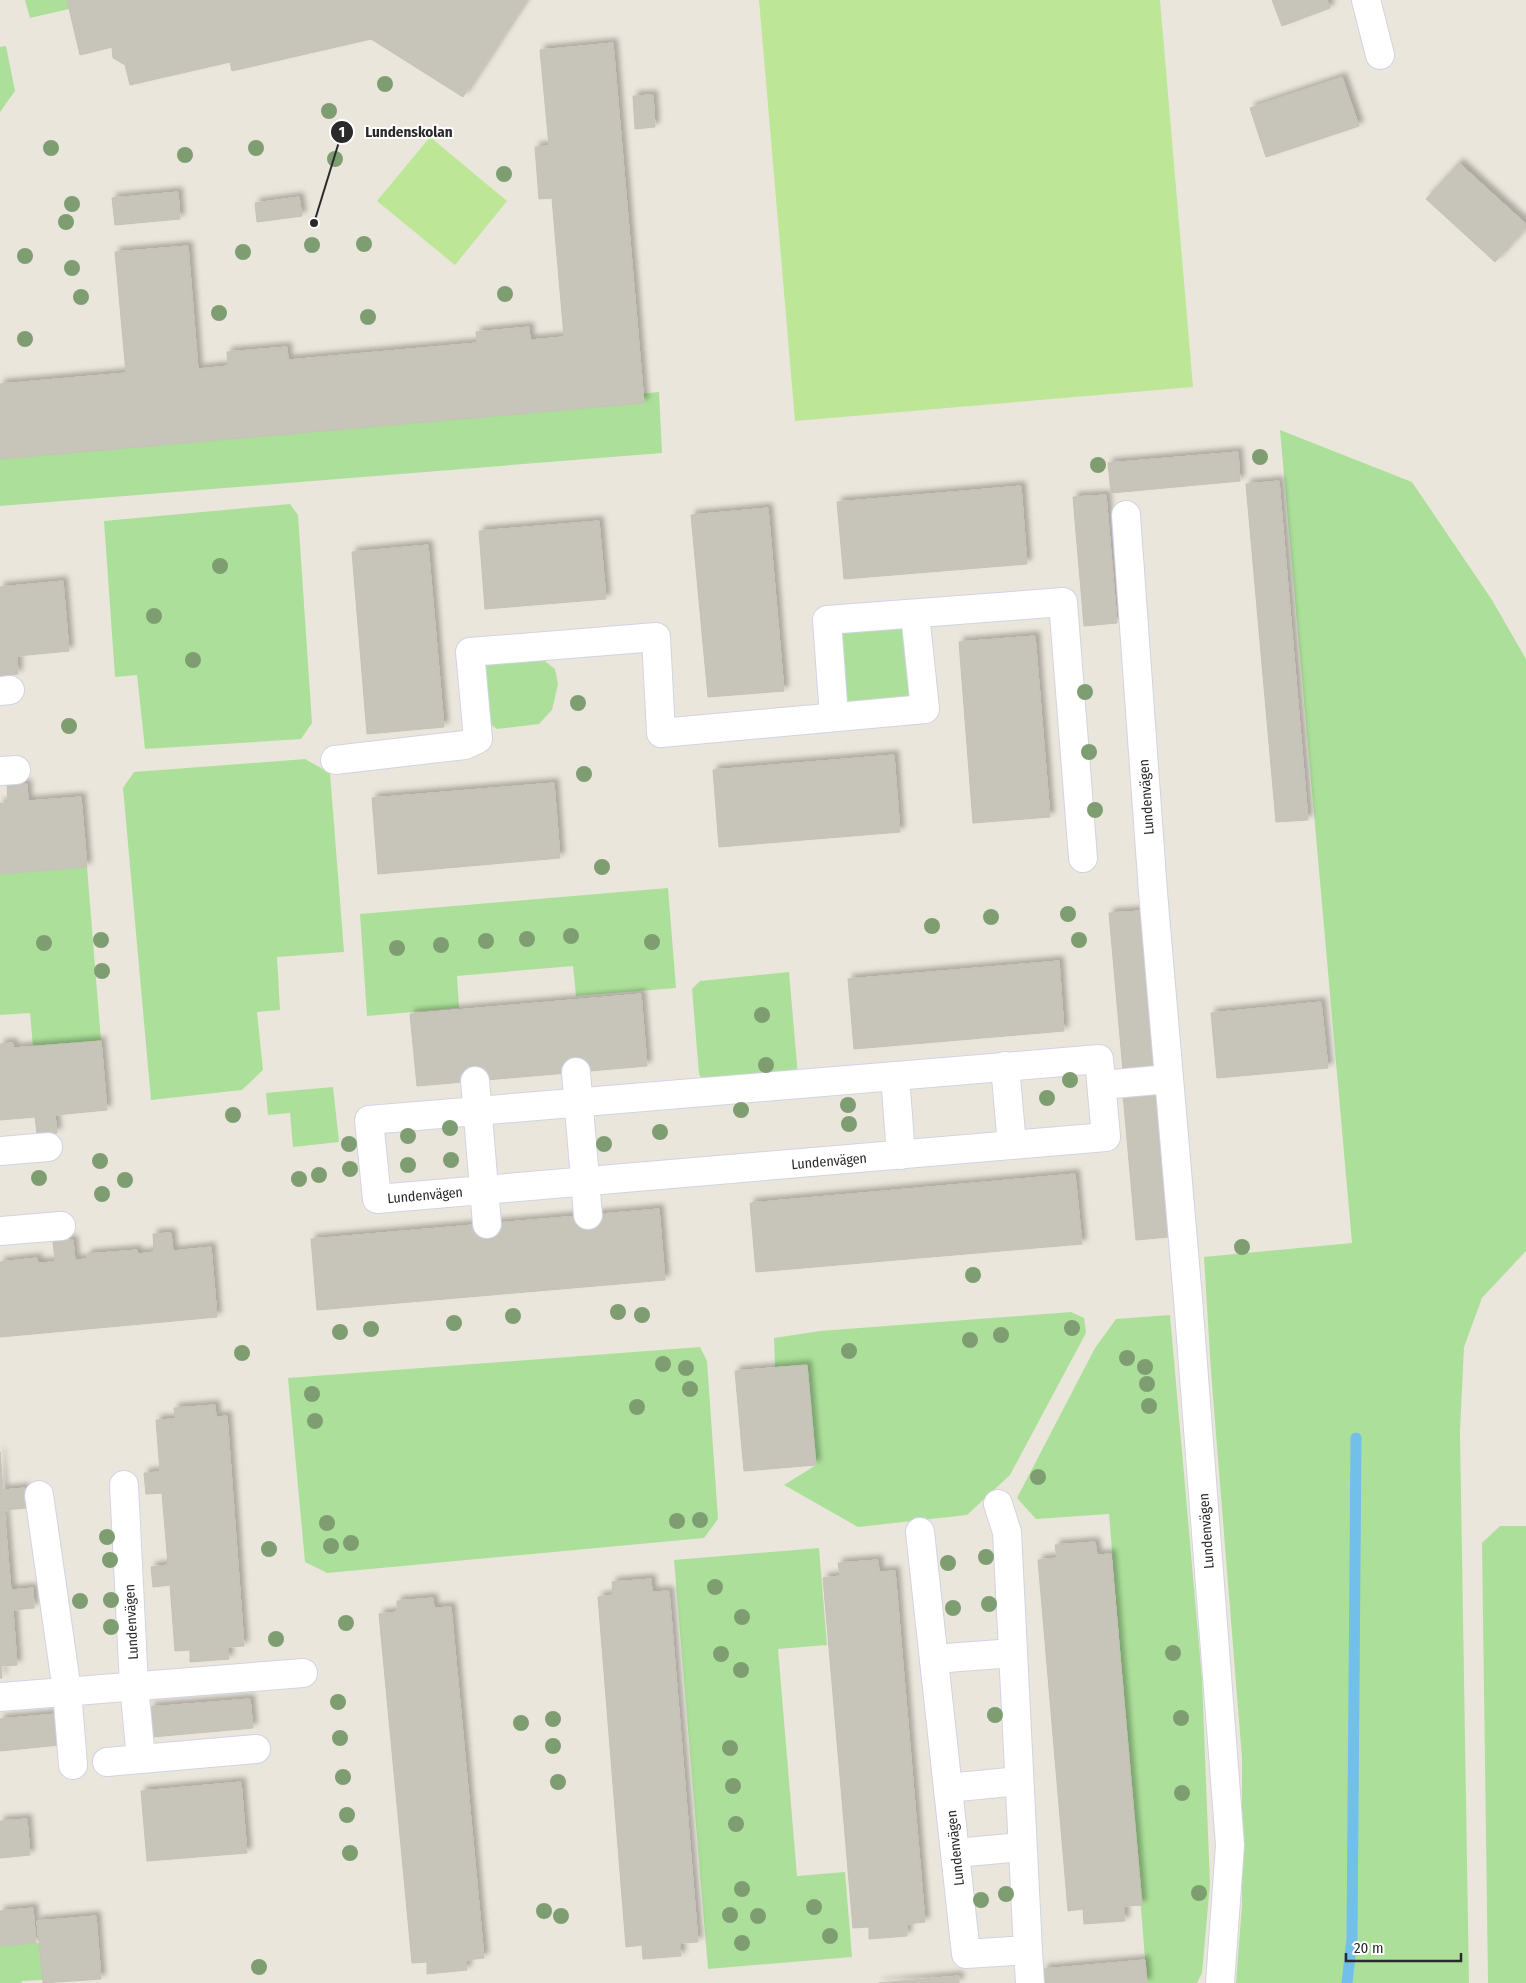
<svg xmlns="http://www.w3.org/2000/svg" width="1526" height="1983" viewBox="0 0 1526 1983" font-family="'Fira Sans Condensed',sans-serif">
<defs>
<filter id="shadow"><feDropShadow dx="4.5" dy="-4.5" stdDeviation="2.5" flood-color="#0004"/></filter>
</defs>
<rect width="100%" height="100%" fill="#ebe6dc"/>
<g fill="#ace09a">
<polygon points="25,0 67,0 69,9 30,18"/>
<polygon points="6,46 15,91 0,112 0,47"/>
<polygon points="659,392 662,453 0,506 0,459"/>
<polygon points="1280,430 1412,482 1492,600 1526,659 1526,1251 1482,1298 1464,1347 1460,1432 1469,1983 1236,1983 1242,1905 1242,1758 1211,1372 1204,1257 1352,1243"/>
<polygon points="290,504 298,515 312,723 301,739 145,749 137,675 115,677 104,521"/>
<polygon points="894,623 909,635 915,688 903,704 853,707 841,693 834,644 846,627"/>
<polygon points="538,656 555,669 558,684 552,710 539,724 497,729 482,718 480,671 487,660"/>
<polygon points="305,759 330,773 344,952 277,957 280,1010 257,1012 263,1070 242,1090 151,1100 123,788 134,772"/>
<polygon points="87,867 101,1041 33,1047 30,1013 0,1015 0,874"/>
<polygon points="668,888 676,988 576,996 573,966 457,976 459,1008 367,1016 360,914"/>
<polygon points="789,972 798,1076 705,1083 699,1074 692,989 700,981"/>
<polygon points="333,1087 339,1142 293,1147 290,1113 268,1115 266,1093"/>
<polygon points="1071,1312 1084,1318 1086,1333 1010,1475 967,1515 858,1527 784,1485 816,1465 807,1365 775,1367 774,1338 820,1331"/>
<polygon points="1170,1315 1202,1679 1210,1884 1202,1973 1197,1983 1147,1983 1109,1514 1036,1519 1017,1498 1095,1348 1116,1319"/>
<polygon points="700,1347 707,1361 718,1519 704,1538 327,1573 305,1562 288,1378"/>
<polygon points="1500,1526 1526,1526 1526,1983 1488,1983 1482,1543"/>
<polygon points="819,1548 827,1645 778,1649 797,1876 845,1872 852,1957 708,1969 674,1560"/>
<polygon points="36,1943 40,1943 43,1980 22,1981 22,1983 0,1983 0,1946"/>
</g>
<g fill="#bde796">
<polygon points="759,0 1160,0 1193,387 795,421"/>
<polygon points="430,137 507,201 455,265 377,201"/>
</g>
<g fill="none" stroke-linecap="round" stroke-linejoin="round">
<polyline stroke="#72bfea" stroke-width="11" points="1347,1983 1352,1938 1356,1438"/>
</g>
<g fill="#c7c4ba" stroke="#c6c2b6" filter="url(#shadow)">
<polygon points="67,0 526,0 463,97 371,39 232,71 230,62 130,85 125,65 113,58 112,47 80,55"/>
<polygon points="1272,0 1327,0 1330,8 1282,26"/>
<polygon points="613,43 644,403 0,459 0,384 126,373 115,252 188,246 198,369 228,366 227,352 287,347 288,360 477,343 476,332 529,327 530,340 564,337 552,198 539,199 535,147 549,146 540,50"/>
<polygon points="1342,77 1359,126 1266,157 1250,108"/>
<polygon points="653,95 655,127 635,129 633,96"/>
<polygon points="1459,163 1526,224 1526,228 1495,262 1426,199"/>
<polygon points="178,192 180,219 115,225 112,198"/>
<polygon points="299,197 302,216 257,222 255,203"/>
<polygon points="1238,452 1240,481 1111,493 1108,463"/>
<polygon points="1279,481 1308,820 1276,822 1246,484"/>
<polygon points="1021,486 1027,564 844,579 837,502"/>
<polygon points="1106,495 1117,623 1084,626 1073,497"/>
<polygon points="768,508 784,691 708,697 691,515"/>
<polygon points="599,521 606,599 485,609 479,531"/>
<polygon points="428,545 444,727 367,734 352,552"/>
<polygon points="63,581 69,651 17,656 18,674 0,676 0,587"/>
<polygon points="1035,636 1050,817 973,823 959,642"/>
<polygon points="894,755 900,832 719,847 713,770"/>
<polygon points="554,783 560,858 378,874 372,798"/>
<polygon points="27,784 28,801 81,797 87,867 0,874 0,803 8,803 7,785"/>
<polygon points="1141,911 1154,1068 1123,1071 1109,913"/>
<polygon points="1059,961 1064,1031 854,1049 848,979"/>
<polygon points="641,994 647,1066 417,1086 410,1014"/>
<polygon points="1321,1002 1328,1068 1217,1078 1211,1013"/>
<polygon points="101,1041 107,1110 55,1115 57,1133 37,1134 35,1117 0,1120 0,1044 13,1043 13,1048"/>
<polygon points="1155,1091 1168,1237 1136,1240 1123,1094"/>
<polygon points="1075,1174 1082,1244 756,1272 750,1203"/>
<polygon points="659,1209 665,1280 317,1310 311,1239"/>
<polygon points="171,1233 173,1251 211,1247 217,1317 0,1337 0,1262 37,1258 38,1263 55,1262 53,1241 73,1240 75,1260 87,1259 87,1254 137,1250 138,1254 154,1252 153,1234"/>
<polygon points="807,1365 816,1465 744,1471 735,1371"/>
<polygon points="215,1405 216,1417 227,1416 244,1646 228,1647 229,1659 190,1662 190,1650 175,1651 170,1585 153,1587 151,1567 168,1565 162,1493 146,1494 144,1473 160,1472 156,1420 175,1419 174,1408"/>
<polygon points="0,1452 3,1490 25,1488 26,1508 4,1510 11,1590 33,1588 34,1608 13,1610 17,1665 1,1666 2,1678 0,1678"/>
<polygon points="1095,1542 1097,1555 1111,1554 1142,1905 1124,1906 1125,1921 1084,1924 1083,1909 1068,1911 1038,1560 1057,1558 1055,1545"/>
<polygon points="878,1560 879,1572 895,1571 925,1922 907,1924 907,1936 869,1939 869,1927 853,1928 823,1578 840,1576 838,1563"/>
<polygon points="651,1579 652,1592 669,1591 698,1942 680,1943 681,1956 643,1959 642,1945 626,1947 598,1597 613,1595 612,1582"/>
<polygon points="433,1598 434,1608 451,1607 484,1958 466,1960 467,1970 427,1974 427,1962 412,1963 379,1614 397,1612 397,1601"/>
<polygon points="250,1699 253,1728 152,1737 150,1707"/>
<polygon points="56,1714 59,1745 0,1751 0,1719"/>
<polygon points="241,1782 247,1853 147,1861 141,1791"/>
<polygon points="27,1819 30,1855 0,1858 0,1821"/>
<polygon points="33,1908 36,1943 0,1946 0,1911"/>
<polygon points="96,1916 101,1979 43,1983 37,1921"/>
<polygon points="1145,1960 1147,1983 1044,1983 1043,1969"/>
<polygon points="959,1976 959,1983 878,1983"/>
</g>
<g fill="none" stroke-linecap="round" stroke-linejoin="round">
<defs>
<g id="minor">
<polyline points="1366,0 1380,55"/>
<polyline points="1126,515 1153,892 1188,1299 1230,1845 1220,1983"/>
<polyline points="0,691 10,690"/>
<polyline points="834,717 827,620 1063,602 1083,858"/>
<polyline points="335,760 465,745 478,739 470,652 656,637 661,733 925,709 915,614"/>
<polyline points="0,771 16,770"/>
<polygon points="1099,1059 1106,1137 377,1199 369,1120"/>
<polyline points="1005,1066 1012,1145"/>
<polyline points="576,1072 588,1215"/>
<polyline points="895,1076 901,1155"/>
<polyline points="475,1081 487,1224"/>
<polyline points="1102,1085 1169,1079"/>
<polyline points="0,1151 48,1147"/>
<polyline points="0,1231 61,1226"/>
<polyline points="124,1485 134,1685 141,1759"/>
<polyline points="39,1495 67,1691 73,1765"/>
<polyline points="920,1532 966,1954 1028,1950 1007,1532 998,1504"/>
<polyline points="934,1659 1013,1653"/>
<polyline points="0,1697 303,1673"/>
<polyline points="107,1762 256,1749"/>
<polyline points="948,1788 1019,1781"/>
<polyline points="955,1853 1022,1847"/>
<polyline points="1028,1950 1030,1983"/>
</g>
</defs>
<use href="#minor" stroke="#d1d3e2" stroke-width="30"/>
<use href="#minor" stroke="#fff" stroke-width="28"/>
</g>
<g fill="#7e9e72">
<circle cx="385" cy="84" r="8"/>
<circle cx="329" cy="111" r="8"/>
<circle cx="51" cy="148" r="8"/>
<circle cx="256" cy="148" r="8"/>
<circle cx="185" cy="155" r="8"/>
<circle cx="335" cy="159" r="8"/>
<circle cx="504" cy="174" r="8"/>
<circle cx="72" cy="204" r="8"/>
<circle cx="66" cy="222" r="8"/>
<circle cx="364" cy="244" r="8"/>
<circle cx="312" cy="245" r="8"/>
<circle cx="243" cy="252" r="8"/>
<circle cx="25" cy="256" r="8"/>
<circle cx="72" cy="268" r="8"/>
<circle cx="505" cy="294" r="8"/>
<circle cx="81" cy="297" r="8"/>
<circle cx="219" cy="313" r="8"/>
<circle cx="368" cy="317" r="8"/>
<circle cx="25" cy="339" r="8"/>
<circle cx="1260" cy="457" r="8"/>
<circle cx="1098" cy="465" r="8"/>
<circle cx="220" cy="566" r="8"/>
<circle cx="154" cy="616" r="8"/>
<circle cx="193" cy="660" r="8"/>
<circle cx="1085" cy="692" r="8"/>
<circle cx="578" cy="703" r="8"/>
<circle cx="69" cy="726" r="8"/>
<circle cx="1089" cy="752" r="8"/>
<circle cx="584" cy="774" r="8"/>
<circle cx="1095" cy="810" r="8"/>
<circle cx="602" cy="867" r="8"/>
<circle cx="1068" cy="914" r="8"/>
<circle cx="991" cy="917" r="8"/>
<circle cx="932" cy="926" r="8"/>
<circle cx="571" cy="936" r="8"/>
<circle cx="527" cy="939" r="8"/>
<circle cx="101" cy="940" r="8"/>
<circle cx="1079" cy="940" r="8"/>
<circle cx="486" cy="941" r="8"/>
<circle cx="652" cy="942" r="8"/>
<circle cx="44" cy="943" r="8"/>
<circle cx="441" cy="945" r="8"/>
<circle cx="397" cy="948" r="8"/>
<circle cx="102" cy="971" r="8"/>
<circle cx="762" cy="1015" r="8"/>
<circle cx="766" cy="1065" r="8"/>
<circle cx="1070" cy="1080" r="8"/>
<circle cx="1047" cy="1098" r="8"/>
<circle cx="848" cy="1105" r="8"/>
<circle cx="741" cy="1110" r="8"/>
<circle cx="233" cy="1115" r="8"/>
<circle cx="849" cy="1124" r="8"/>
<circle cx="450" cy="1128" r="8"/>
<circle cx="660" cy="1132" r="8"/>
<circle cx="408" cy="1136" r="8"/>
<circle cx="349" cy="1144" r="8"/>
<circle cx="604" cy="1144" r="8"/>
<circle cx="451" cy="1160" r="8"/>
<circle cx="100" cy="1161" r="8"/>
<circle cx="408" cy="1165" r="8"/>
<circle cx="350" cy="1169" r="8"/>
<circle cx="319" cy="1175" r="8"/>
<circle cx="39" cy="1178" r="8"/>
<circle cx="299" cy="1179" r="8"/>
<circle cx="125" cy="1180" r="8"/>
<circle cx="102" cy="1194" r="8"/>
<circle cx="1242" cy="1247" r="8"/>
<circle cx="973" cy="1275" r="8"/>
<circle cx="618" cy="1312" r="8"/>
<circle cx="642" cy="1315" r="8"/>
<circle cx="513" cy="1316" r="8"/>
<circle cx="454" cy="1323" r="8"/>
<circle cx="1072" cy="1328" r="8"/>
<circle cx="371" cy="1329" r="8"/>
<circle cx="340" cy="1332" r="8"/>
<circle cx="1001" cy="1335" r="8"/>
<circle cx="970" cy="1340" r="8"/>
<circle cx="849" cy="1351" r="8"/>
<circle cx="242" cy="1353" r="8"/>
<circle cx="1127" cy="1358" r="8"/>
<circle cx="663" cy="1364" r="8"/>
<circle cx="1145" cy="1367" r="8"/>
<circle cx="686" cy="1368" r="8"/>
<circle cx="1147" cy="1384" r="8"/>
<circle cx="690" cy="1389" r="8"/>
<circle cx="312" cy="1394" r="8"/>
<circle cx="1149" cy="1406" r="8"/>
<circle cx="637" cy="1407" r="8"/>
<circle cx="315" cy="1421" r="8"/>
<circle cx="1038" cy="1477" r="8"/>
<circle cx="700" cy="1520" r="8"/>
<circle cx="677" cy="1521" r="8"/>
<circle cx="327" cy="1523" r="8"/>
<circle cx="107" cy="1537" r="8"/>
<circle cx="351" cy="1543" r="8"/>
<circle cx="331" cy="1546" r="8"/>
<circle cx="269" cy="1549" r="8"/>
<circle cx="986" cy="1557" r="8"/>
<circle cx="110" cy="1560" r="8"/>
<circle cx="948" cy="1563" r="8"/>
<circle cx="715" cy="1587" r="8"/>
<circle cx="111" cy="1600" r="8"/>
<circle cx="80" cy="1601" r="8"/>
<circle cx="989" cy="1604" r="8"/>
<circle cx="953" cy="1608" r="8"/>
<circle cx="742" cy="1617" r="8"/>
<circle cx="346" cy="1623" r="8"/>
<circle cx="111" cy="1627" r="8"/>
<circle cx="276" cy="1639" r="8"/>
<circle cx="1173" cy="1653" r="8"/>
<circle cx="721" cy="1654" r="8"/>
<circle cx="741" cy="1670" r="8"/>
<circle cx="338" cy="1702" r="8"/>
<circle cx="995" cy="1715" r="8"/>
<circle cx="1181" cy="1718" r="8"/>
<circle cx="553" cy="1719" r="8"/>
<circle cx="521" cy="1723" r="8"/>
<circle cx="340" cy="1738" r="8"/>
<circle cx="553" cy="1746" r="8"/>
<circle cx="730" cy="1748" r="8"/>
<circle cx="343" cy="1777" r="8"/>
<circle cx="558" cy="1782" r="8"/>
<circle cx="733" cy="1786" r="8"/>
<circle cx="1182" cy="1793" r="8"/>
<circle cx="347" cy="1815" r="8"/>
<circle cx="736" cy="1824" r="8"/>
<circle cx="350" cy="1853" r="8"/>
<circle cx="742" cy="1889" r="8"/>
<circle cx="1199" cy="1893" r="8"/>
<circle cx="1006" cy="1894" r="8"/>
<circle cx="981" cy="1900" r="8"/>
<circle cx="814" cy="1907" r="8"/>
<circle cx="544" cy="1911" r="8"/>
<circle cx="730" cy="1915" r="8"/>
<circle cx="561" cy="1916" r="8"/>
<circle cx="758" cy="1916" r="8"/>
<circle cx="830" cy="1936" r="8"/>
<circle cx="742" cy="1943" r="8"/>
<circle cx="259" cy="1967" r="8"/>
</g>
<g text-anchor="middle" stroke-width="4" stroke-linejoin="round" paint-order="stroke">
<g font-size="14" fill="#2a2a2a" stroke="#fff">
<text transform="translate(1146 797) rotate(-94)" y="5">Lundenvägen</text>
<text transform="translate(829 1161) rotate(-5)" y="5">Lundenvägen</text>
<text transform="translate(425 1195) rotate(-5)" y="5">Lundenvägen</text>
<text transform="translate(1206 1531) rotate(-94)" y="5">Lundenvägen</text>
<text transform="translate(131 1622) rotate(-93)" y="5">Lundenvägen</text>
<text transform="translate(955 1848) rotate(-96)" y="5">Lundenvägen</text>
</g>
</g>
<path fill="none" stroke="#2a2a2a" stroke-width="2" d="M314 223L342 132"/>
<g fill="#2a2a2a" stroke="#fff" stroke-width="2">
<circle cx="314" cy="223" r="5"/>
<circle cx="342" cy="132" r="12"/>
</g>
<g font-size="15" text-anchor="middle" font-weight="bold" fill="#fff">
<text x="342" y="137">1</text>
</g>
<g font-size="15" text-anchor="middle" font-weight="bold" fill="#2a2a2a" stroke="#fff" stroke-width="4" stroke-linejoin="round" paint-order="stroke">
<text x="409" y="137">Lundenskolan</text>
</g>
<path d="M1346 1953v8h115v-8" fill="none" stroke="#2a2a2a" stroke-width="2.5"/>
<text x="1354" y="1953" font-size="15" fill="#2a2a2a" stroke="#ffffff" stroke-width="4" paint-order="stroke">20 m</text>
</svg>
